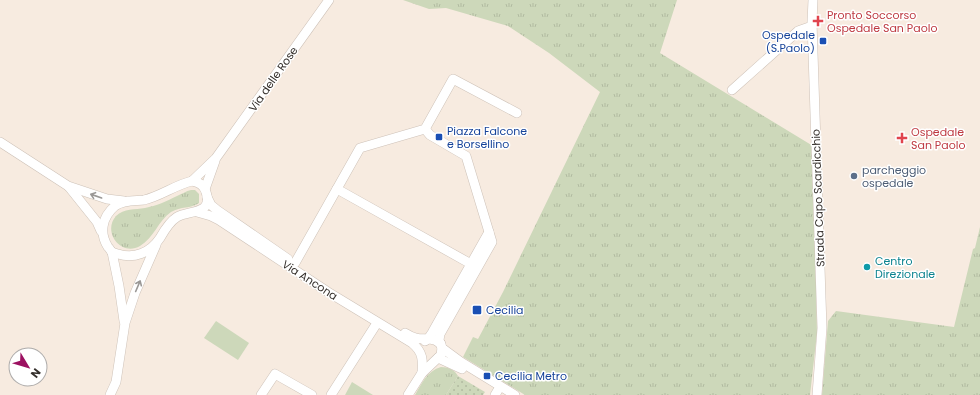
<svg xmlns="http://www.w3.org/2000/svg" width="980" height="395" viewBox="0 0 980 395" font-family="Poppins,sans-serif">
<defs>
<pattern id="grass-tufts" width="24" height="20" patternUnits="userSpaceOnUse"><rect width="24" height="20" fill="#cdd8ba"/><path d="M3 7l-1-3M5 7V3M7 7l1-3M15 17l-1-3M17 17v-4M19 17l1-3" fill="none" stroke="#b1baa0"/></pattern>
<pattern id="garden-dots" width="8" height="8" patternUnits="userSpaceOnUse"><rect width="8" height="8" fill="#cdd8ba"/><path d="M2 2h.1M6 6h.1" fill="none" stroke="#b1baa0" stroke-width="1.8" stroke-linecap="round"/></pattern>
</defs>
<rect width="100%" height="100%" fill="#f7ebe0"/>
<g fill="url(#grass-tufts)">
<polygon points="403,0 677,0 660,53 813,146 817,333 810,395 525,395 463,357 473,337 478,339 503,292 600,92 549,53 508,26 446,8 429,9"/>
<path d="M191,190H195L199,194V203C191,209 181,206 171,212C158,221 154,238 140,246C121,257 102,232 116,216C124,208 135,210 145,208C156,206 167,201 177,196C182,194 186,191 191,190Z"/>
<polygon points="980,227 980,395 822,395 828,321 836,311 954,327 973,249 975,248"/>
<path d="M441,367C448,367 455,370 458,376L446,395H415C422,383 427,371 441,367Z"/>
</g>
<polygon fill="url(#garden-dots)" points="458,376 485,392 483,395 446,395"/>
<g fill="#cdd8ba">
<polygon points="216,321 249,343 238,360 204,338"/>
<polygon points="352,382 373,395 345,395"/>
</g>
<g fill="none" stroke-linecap="round" stroke-linejoin="round">
<defs>
<g id="minor">
<polyline points="813,0 812,22 821,298 822,328 817,395"/>
<polyline points="732,90 798,31 812,26"/>
<polyline points="0,142 68,186 107,199 124,201"/>
<path d="M192,181C199,182 204,185 206,192C214,215 188,210 177,217C169,222 164,231 160,238C150,253 134,259 118,254C116,253 113,253 112,252C111,252 109,247 108,247C99,233 102,217 115,206C123,200 134,201 144,200C161,196 175,185 192,181Z"/>
<polyline points="192,181 216,158 329,0"/>
<polyline points="69,187 97,222 101,231"/>
<polyline points="205,189 215,161"/>
<polyline points="337,189 471,264"/>
<polyline points="207,197 211,205 217,210 288,259"/>
<path d="M197,212L211,216L219,220L328,292L412,343C423,352 423,360 422,373"/>
<polyline points="112,252 119,286 124,321"/>
<polyline points="295,263 360,148 425,129 453,79 517,113"/>
<path d="M405,333C420,342 421,337 435,340L441,344"/>
<polyline points="425,341 428,339 432,333 489,232"/>
<polyline points="442,348 461,362 515,395"/>
<polyline points="438,358 462,369"/>
<polyline points="110,395 116,382 125,323 135,293 156,245"/>
<polyline points="261,395 275,374 312,395"/>
<polyline points="331,395 377,323"/>
<polyline points="408,395 422,373 441,355 442,348 439,340 440,334 492,242 466,156 430,135 425,129"/>
<polyline points="495,395 498,390"/>
</g>
</defs>
<use href="#minor" stroke="#cec2b8" stroke-width="10"/>
<use href="#minor" stroke="#fff" stroke-width="9"/>
</g>
<defs><path id="oneway-shaft" d="M-6 0H5M1.5-3L5.5 0L1.5 3" fill="none" stroke-width="1.6" stroke-linecap="round" stroke-linejoin="round"/></defs>
<g stroke="#9a9896">
<use href="#oneway-shaft" transform="translate(96 196) rotate(-161)"/>
<use href="#oneway-shaft" transform="translate(138 286) rotate(-67)"/>
</g>
<g fill="#e0444e" stroke="#fff" stroke-width="1.5">
<path d="M816 15h4v4h4v4h-4v4h-4v-4h-4v-4h4z"/>
<path d="M900 132h4v4h4v4h-4v4h-4v-4h-4v-4h4z"/>
</g>
<g fill="#1a4fb4" stroke="#fff" stroke-width="1.5">
<rect x="819" y="37" width="8" height="8" rx="2"/>
<rect x="435" y="133" width="8" height="8" rx="2"/>
<rect x="472" y="305" width="10" height="10" rx="2"/>
<rect x="483" y="372" width="8" height="8" rx="2"/>
</g>
<circle fill="#5c6f8a" stroke="#fff" stroke-width="1.5" cx="854" cy="176" r="4"/>
<circle fill="#0f9aa8" stroke="#fff" stroke-width="1.5" cx="867" cy="267" r="4"/>
<g text-anchor="middle" stroke-width="3" stroke-linejoin="round" paint-order="stroke">
<g font-size="11" fill="#be3a42" stroke="#fff" text-anchor="start">
<text x="827" y="19">Pronto Soccorso<tspan x="827" dy="13">Ospedale San Paolo</tspan></text>
<text x="911" y="136">Ospedale<tspan x="911" dy="13">San Paolo</tspan></text>
</g>
<g font-size="11" fill="#164399" stroke="#fff" text-anchor="start">
<text x="815" y="39" text-anchor="end">Ospedale<tspan x="815" dy="13">(S.Paolo)</tspan></text>
<text x="447" y="135">Piazza Falcone<tspan x="447" dy="13">e Borsellino</tspan></text>
<text x="486" y="314">Cecilia</text>
<text x="495" y="380">Cecilia Metro</text>
</g>
<g font-size="11" fill="#35302c" stroke="#fff">
<text transform="translate(273 79) rotate(-55)" y="4">Via delle Rose</text>
<text transform="translate(818 198) rotate(-92)" y="4">Strada Capo Scardicchio</text>
<text transform="translate(310 280) rotate(33)" y="4">Via Ancona</text>
</g>
<g font-size="11" fill="#4e5e75" stroke="#fff" text-anchor="start">
<text x="862" y="174">parcheggio<tspan x="862" dy="13">ospedale</tspan></text>
</g>
<g font-size="11" fill="#0d838f" stroke="#fff" text-anchor="start">
<text x="875" y="265">Centro<tspan x="875" dy="13">Direzionale</tspan></text>
</g>
</g>
<g transform="translate(28 367) rotate(128)"><circle r="19" fill="#ffffff" stroke="#aeacab"/>
<path d="M0-3L7 15L0 10L-7 15Z" fill="#9c1161"/>
<text y="-6" font-size="11" font-weight="bold" text-anchor="middle" fill="#35302c">N</text>
</g>
</svg>
